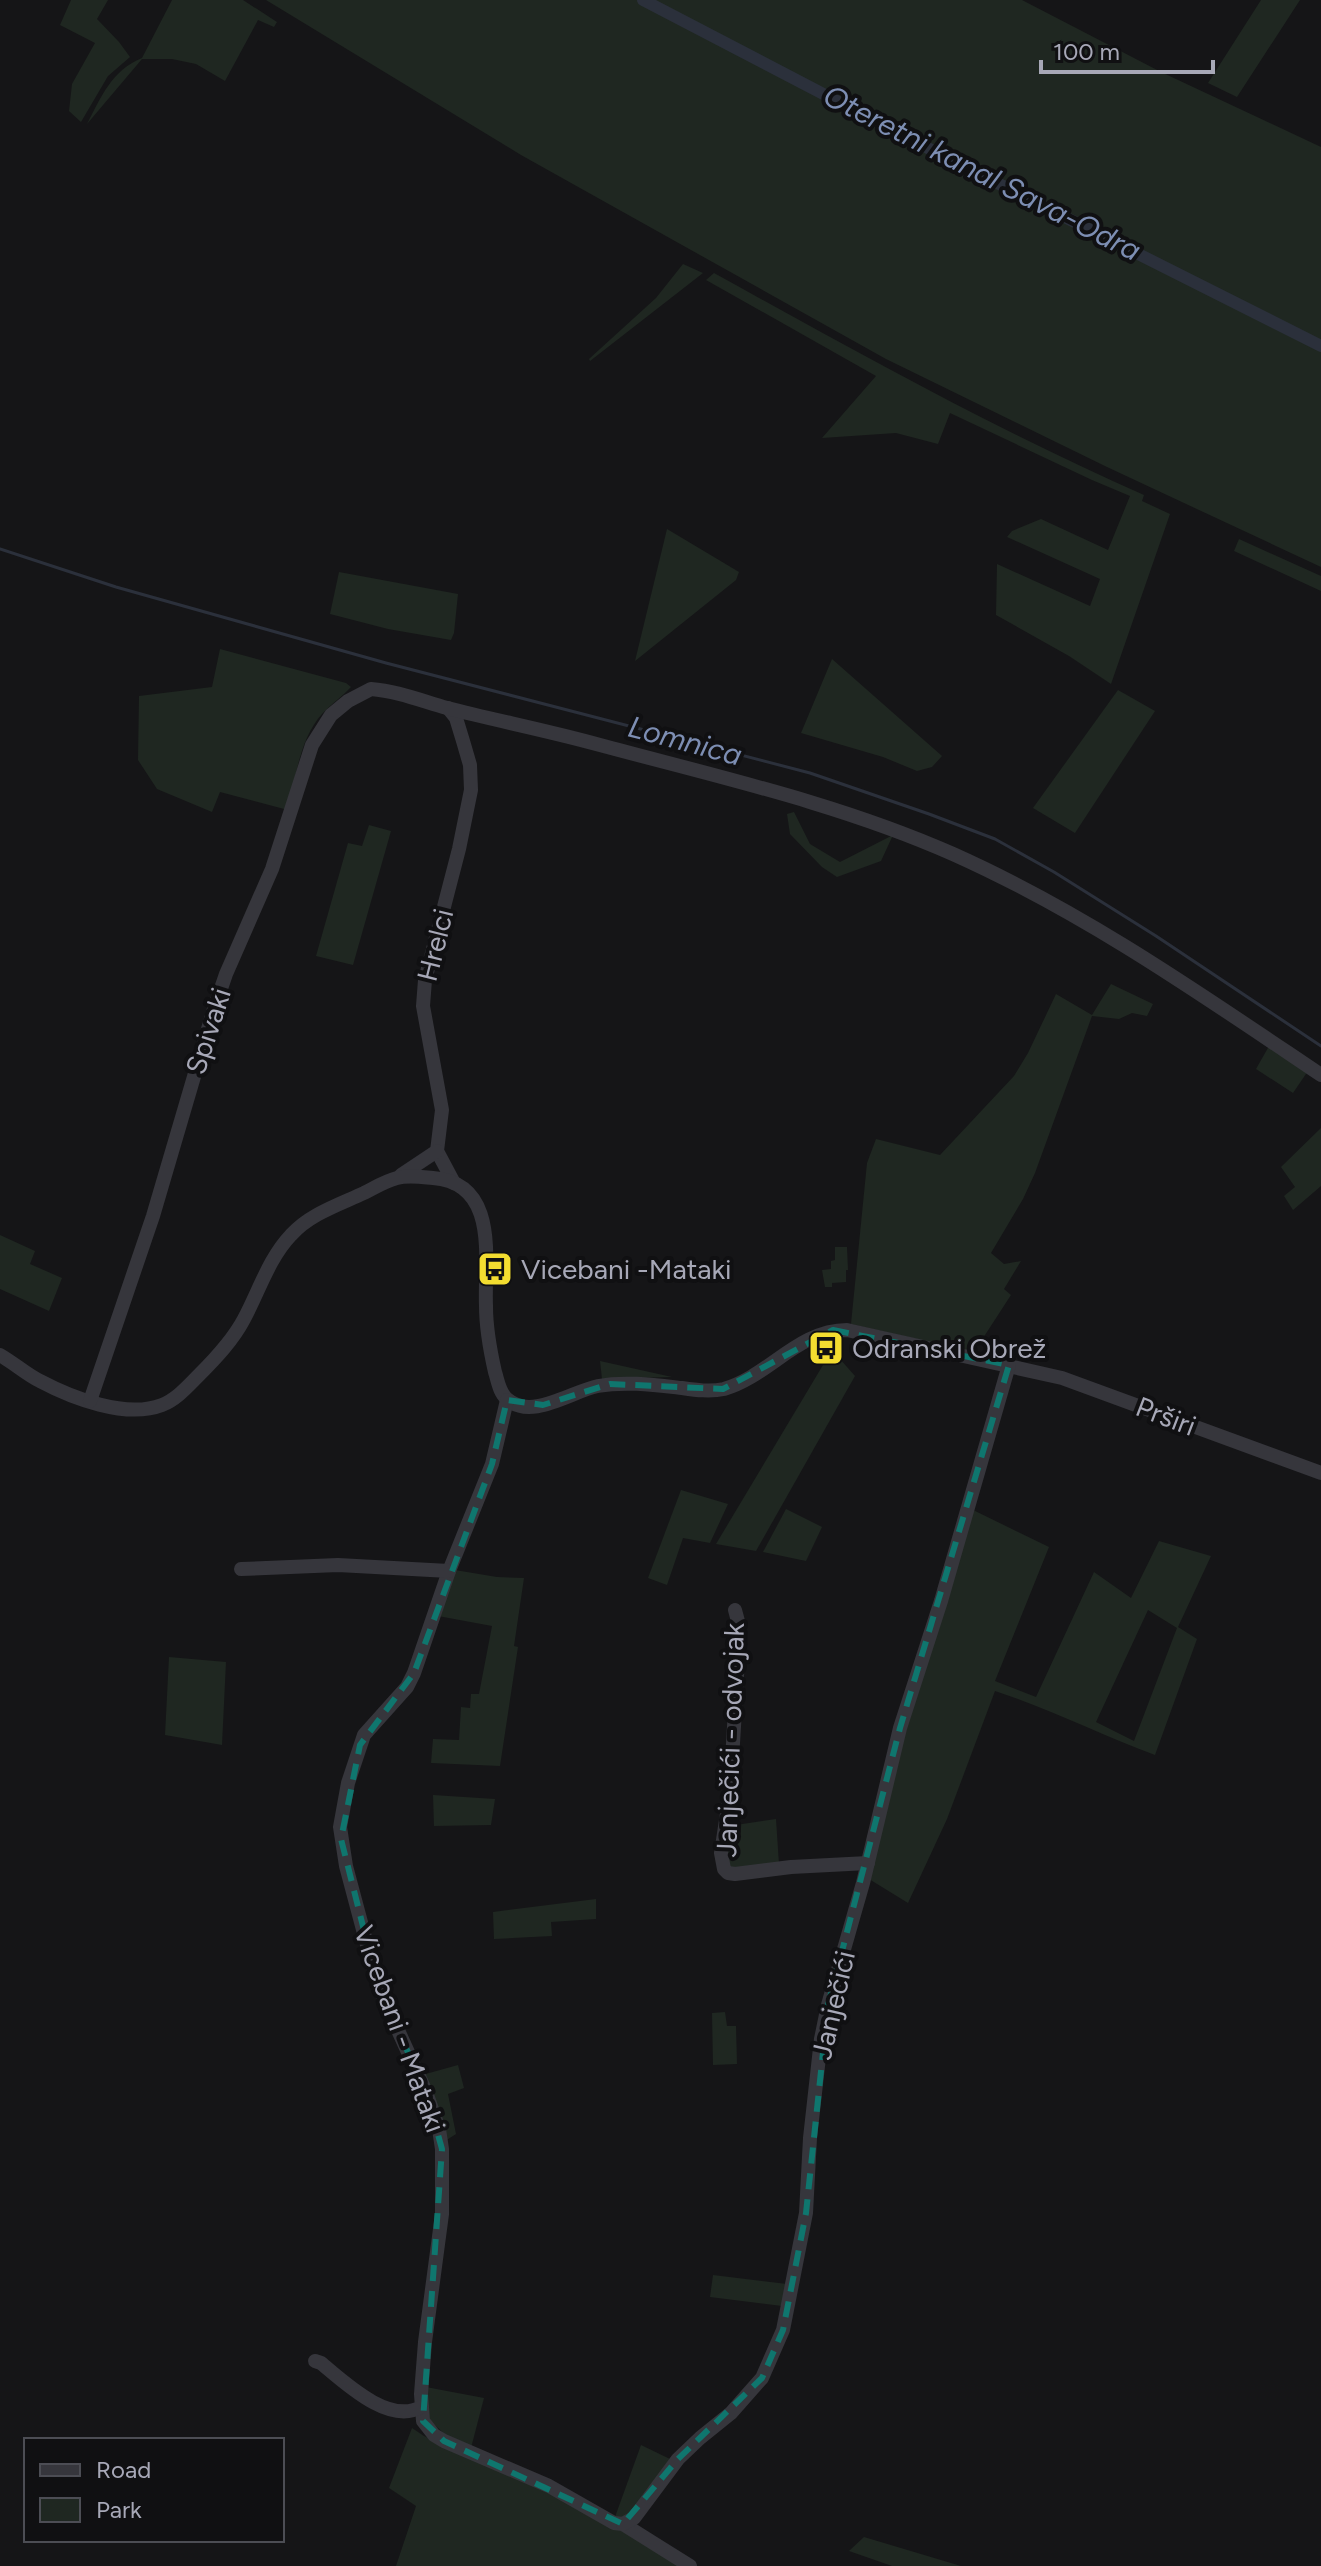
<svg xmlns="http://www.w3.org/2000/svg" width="1321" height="2566" viewBox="0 0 1321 2566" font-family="Figtree,sans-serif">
<rect width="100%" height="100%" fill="#151517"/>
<g fill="#1f2721" fill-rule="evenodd">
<polygon points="71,0 108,0 97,19 119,42 130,57 108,76 81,122 69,111 72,84 95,43 60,25"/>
<path d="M172,0H243L277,22L274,27L258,20L225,81L196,64L172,59H142L87,124C101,97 112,70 142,58Z"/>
<polygon points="266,0 1022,0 1161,72 1321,147 1321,567 1107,467 886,359 521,155"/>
<polygon points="1261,0 1300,0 1237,97 1208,83"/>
<polygon points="683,264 703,273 590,361 589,359 656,298"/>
<path d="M714,273C855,351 996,430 1144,495L1142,501L1170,514L1111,684L1069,656L996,615L997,564L1090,606L1100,579L1007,537L1012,531L1041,519L1108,550L1130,496L1092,480L950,413L938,444L896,433L822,438L876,376L706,280Z"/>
<polygon points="667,529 739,572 736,580 635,661"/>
<polygon points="1239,539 1321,576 1321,591 1234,551"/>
<polygon points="339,572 458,594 454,633 451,640 388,629 330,614"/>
<path d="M220,649L346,683L351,687C342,697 331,704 322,714C300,738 295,780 288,810L220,792L212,812L157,789L138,760L139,696L212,687Z"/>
<polygon points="832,659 942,756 932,767 917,771 883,757 801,733"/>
<polygon points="1118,690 1155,711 1075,833 1033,808"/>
<polygon points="794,812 810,844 840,862 893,835 881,861 837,877 822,867 790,834 787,814"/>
<polygon points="369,825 391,831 353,965 316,956 348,843 362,846"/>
<polygon points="1111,984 1153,1004 1147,1016 1132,1013 1119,1019 1092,1016 1035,1173 1023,1199 991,1253 1004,1264 1021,1261 1004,1289 1011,1295 974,1352 851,1324 867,1163 876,1139 940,1155 1014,1076 1028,1053 1056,994 1092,1015"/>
<polygon points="1269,1046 1308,1071 1293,1093 1256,1069"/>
<polygon points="1321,1128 1321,1186 1293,1210 1284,1196 1295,1187 1281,1167"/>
<polygon points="0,1235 35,1251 30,1264 62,1278 49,1311 0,1289"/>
<polygon points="835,1247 847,1247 848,1270 846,1270 846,1282 832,1283 832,1287 825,1287 822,1270 831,1269 831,1261 835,1260"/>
<polygon points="832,1350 855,1376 756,1551 716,1544"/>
<polygon points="600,1361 672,1377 602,1379"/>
<polygon points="681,1490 728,1504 710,1543 683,1538 667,1585 648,1578"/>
<polygon points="786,1509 822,1527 806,1561 763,1552"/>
<path d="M971,1509L1049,1547L995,1681L1036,1697L1094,1572L1131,1598L1159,1541L1211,1556L1178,1627L1197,1639L1155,1755C1101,1735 1050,1709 995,1691L947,1819L908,1903L869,1879L892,1771ZM1148,1610L1177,1628L1134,1741L1096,1722Z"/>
<polygon points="455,1570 497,1577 524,1578 514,1646 518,1647 500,1766 431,1763 433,1739 459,1740 461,1707 470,1708 471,1694 479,1694 492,1626 438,1616"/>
<polygon points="169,1657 226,1662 222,1745 165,1735"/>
<polygon points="433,1795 495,1799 491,1825 434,1826"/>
<polygon points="776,1819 779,1864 747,1868 728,1867 725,1855 729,1826"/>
<polygon points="596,1899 596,1919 551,1922 552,1936 494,1939 493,1912"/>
<polygon points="725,2012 727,2026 736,2026 737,2064 713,2065 712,2013"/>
<polygon points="458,2065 464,2088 448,2094 456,2134 445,2141 422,2075"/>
<polygon points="713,2275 787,2284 782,2306 710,2297"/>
<polygon points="426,2387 484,2398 471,2448 448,2437 429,2420"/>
<polygon points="412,2428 424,2436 577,2505 683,2566 396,2566 416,2506 389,2488"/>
<polygon points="641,2445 670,2459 633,2512 623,2519 615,2517"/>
<polygon points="864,2537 961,2566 892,2566 849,2551"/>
</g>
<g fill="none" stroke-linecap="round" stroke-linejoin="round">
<polyline stroke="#2b303b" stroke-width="3" points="0,549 116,587 386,663 810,773 929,814 995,839 1054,872 1156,936 1321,1046"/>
<polyline stroke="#2b303b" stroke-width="12" points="643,0 900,134 1321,346"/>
<g stroke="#36363c" stroke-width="14">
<polyline points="448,708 456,718 463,741 470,765 471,790 459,849 425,980 423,1006 442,1110 437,1151 454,1183"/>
<polyline points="401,1175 437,1151"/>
<path d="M0,1355C14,1363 26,1374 40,1381C72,1398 126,1419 162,1405C177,1399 188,1386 199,1375C216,1358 233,1340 244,1319C259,1291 269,1258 291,1235C310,1214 338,1205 364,1193C374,1188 385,1181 397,1178C408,1175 421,1177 433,1178C500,1183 484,1261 486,1306C486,1328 490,1350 495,1372C498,1381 499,1392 507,1399C531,1421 572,1391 598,1386C625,1381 655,1385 682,1388C696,1390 710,1392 724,1389C769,1376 798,1330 847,1330L1062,1378L1321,1473"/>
<polyline points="507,1400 492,1464 449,1571 414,1673 407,1687 364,1735 348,1783 340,1827 346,1866 378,1986 426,2092 439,2129 442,2149 442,2214 425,2342 421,2394 423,2421 434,2435 444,2441 549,2486 614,2523 623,2524 690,2566"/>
<path d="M90,1401L153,1216L213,1012L226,974L272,869L312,745L331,715L348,701L371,689C397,691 422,701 447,708C498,721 550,731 600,745C719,777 840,804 953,854C1085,913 1202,995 1321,1075"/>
<polyline points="241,1569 338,1565 449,1571"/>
<polyline points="735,1610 739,1625 739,1642 730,1794 721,1853 724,1869 728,1873 735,1874 791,1867 868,1863"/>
<path d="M315,2361L321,2363C345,2383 389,2425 421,2407"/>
<polyline points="623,2524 634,2518 678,2459 700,2438 731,2413 762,2378 783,2330 806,2213 810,2138 821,2039 828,2005 863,1883 900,1728 941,1601 1009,1365"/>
</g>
</g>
<path fill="none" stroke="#0f766e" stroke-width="6" stroke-dasharray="16 10" stroke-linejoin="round" d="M833,1330L1009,1365L900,1728L828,2005L806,2213L783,2330L762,2378L678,2459L623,2524L444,2441L423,2421L442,2149L426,2092L378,1986L341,1839L360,1745L414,1673L492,1464L507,1400L543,1405L610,1384L723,1389Z"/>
<defs>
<symbol id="bus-square" viewBox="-11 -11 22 22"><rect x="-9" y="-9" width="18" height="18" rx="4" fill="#f3dd30" stroke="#101012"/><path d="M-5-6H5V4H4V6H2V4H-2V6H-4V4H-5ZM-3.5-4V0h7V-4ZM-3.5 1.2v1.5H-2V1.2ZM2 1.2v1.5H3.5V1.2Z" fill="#111"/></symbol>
</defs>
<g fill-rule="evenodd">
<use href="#bus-square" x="475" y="1249" width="40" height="40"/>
<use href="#bus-square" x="806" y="1328" width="40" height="40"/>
</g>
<g text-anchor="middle" stroke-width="8" stroke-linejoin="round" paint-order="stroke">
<g font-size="28" fill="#a7a8b7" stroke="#101012">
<text transform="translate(435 945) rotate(-76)" y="10">Hrelci</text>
<text transform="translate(208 1031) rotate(-72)" y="10">Spivaki</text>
<text transform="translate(1166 1416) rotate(21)" y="10">Prširi</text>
<text transform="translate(730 1740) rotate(-88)" y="10">Janječići - odvojak</text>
<text transform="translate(833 2005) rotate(-77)" y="10">Janječići</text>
<text transform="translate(400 2029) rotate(70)" y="10">Vicebani - Mataki</text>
</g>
<g font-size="28" fill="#a7a8b7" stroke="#101012" text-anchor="start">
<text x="521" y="1279">Vicebani -Mataki</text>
<text x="852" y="1358">Odranski Obrež</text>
</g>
<g font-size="30" font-style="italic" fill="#7d8eb3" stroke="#101012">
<text transform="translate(982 173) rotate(27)" y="10">Oteretni kanal Sava-Odra</text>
<text transform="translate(685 741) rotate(15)" y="10">Lomnica</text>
</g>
</g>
<rect x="24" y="2438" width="260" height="104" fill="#101012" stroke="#4c4d54" stroke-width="2"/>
<rect x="40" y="2464" width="40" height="12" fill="#36363c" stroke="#4c4d54" stroke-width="2"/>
<text x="96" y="2478" font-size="24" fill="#a7a8b7">Road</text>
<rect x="40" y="2498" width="40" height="24" fill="#1f2721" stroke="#4c4d54" stroke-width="2"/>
<text x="96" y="2518" font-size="24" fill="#a7a8b7">Park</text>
<path d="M1041 60v12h172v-12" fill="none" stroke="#a7a8b7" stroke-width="4"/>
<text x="1053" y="60" font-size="24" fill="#a7a8b7" stroke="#101012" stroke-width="6" paint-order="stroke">100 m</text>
</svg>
